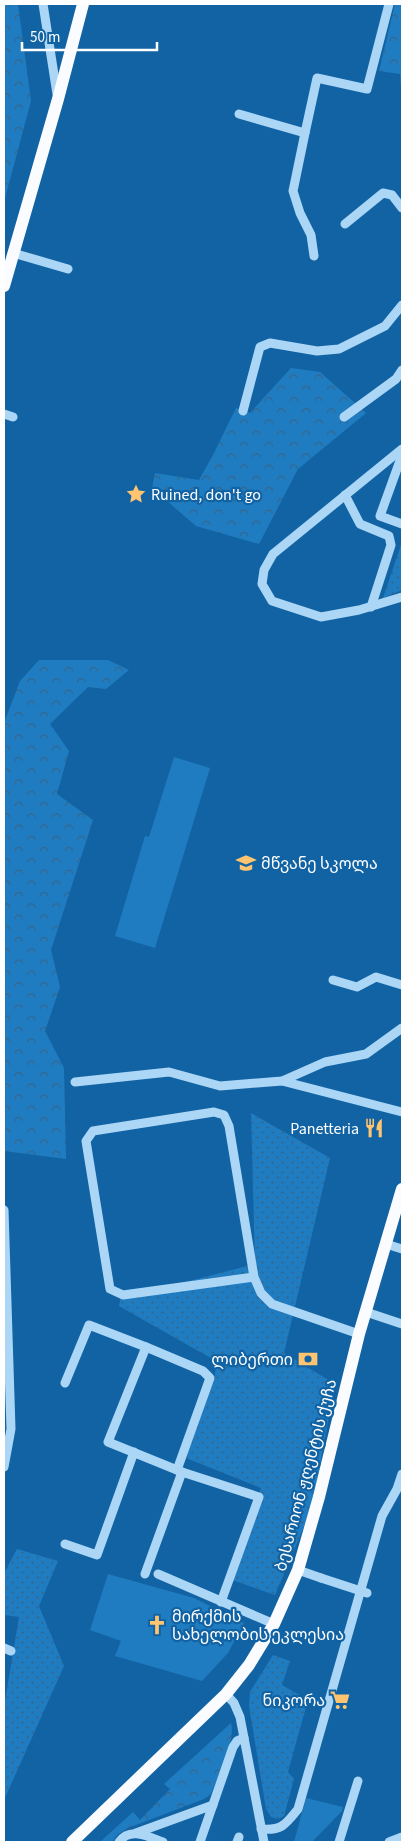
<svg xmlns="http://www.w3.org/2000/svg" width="406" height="1846" viewBox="0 0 406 1846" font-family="'Source Sans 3','Noto Sans Georgian',sans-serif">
<defs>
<pattern id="grass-dots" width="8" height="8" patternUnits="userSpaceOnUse" patternTransform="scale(1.25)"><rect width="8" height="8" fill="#207cc1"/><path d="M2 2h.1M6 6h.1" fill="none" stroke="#34668c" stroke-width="1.8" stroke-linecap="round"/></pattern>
<pattern id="forest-crowns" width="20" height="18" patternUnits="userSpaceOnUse" patternTransform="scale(1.25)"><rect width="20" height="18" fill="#207cc1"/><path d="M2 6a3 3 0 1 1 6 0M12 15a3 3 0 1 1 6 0" fill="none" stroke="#34668c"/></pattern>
</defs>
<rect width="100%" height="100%" fill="#1163a4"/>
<g fill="url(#grass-dots)">
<polygon points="402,542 402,590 383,598"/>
<polygon points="251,1113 330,1158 284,1353 335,1384 312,1508 275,1595 232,1580 261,1488 186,1458 215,1377 216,1361 119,1306 121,1295 158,1289 255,1264"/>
<polygon points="17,1549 58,1561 39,1606 64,1666 4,1800 4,1707 19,1617 4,1615 4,1573"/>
<polygon points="273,1655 290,1661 282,1685 303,1697 306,1707 288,1772 294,1779 284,1816 278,1819 271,1817 266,1809 249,1706 250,1692"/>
</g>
<g fill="url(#forest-crowns)">
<polygon points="4,4 18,4 31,101 4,202"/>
<polygon points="395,4 402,4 402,99 400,74 379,71"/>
<polygon points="291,368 320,372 366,413 298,469 259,544 196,526 152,488 155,473 199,480 213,455 236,408 250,413"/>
<polygon points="39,660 108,660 129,670 106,689 88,687 50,724 69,751 57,794 93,820 51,950 60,987 45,1031 64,1068 66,1159 4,1151 4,723 20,681"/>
<path d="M231,1723C236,1741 218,1776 211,1794L204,1799L128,1828L118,1834L112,1842H100L133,1812L140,1820L170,1789L164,1784Z"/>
</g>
<g fill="#207cc1">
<polygon points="174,757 210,768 155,948 115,936 145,836 149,837"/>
<polygon points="108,1574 194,1598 244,1623 228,1653 202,1681 115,1656 121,1641 90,1630"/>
<polygon points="306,1798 343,1807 342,1811 312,1842 294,1842"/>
</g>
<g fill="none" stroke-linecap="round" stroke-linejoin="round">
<g stroke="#abd6f6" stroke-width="9">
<polyline points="43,4 57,94"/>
<polyline points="239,114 305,133 317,78 367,89 389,4"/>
<polyline points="305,133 293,191 300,213 311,235 314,256"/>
<polyline points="345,224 383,193 392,195 402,208"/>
<polyline points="13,253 68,269"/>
<polyline points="243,411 260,347 270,343 317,351 339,349 385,326 402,305"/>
<polyline points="4,414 13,417"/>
<polyline points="344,417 396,379 402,370"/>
<polyline points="402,449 273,554 264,570 262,584 272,601 321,617 359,610 402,597"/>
<polyline points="402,455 380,516 402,524"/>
<polyline points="345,495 360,524 389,536 391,545 371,607"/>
<polyline points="333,980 357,987 376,977 402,985"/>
<polyline points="282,1081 402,1112"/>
<polyline points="75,1082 169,1072 220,1086 282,1081 325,1062 366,1054 402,1028"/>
<polyline points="4,1210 11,1429 4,1467"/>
<polyline points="386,1244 402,1249"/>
<polyline points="254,1277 229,1126 224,1115 214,1112 93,1131 86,1141 110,1289 123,1295 254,1277 261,1293 272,1304 359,1334"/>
<polyline points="366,1312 402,1324"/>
<polyline points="146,1347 203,1371 210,1378 177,1470"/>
<polyline points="65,1383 89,1325 146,1347 108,1442 182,1472 145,1574"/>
<polyline points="182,1472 259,1497 221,1602"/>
<polyline points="65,1544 97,1555 134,1452"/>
<polyline points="298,1570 321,1578"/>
<polyline points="158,1574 274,1624"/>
<polyline points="4,1648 11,1651"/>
<polyline points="226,1694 234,1703 240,1717 264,1842"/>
<path d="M261,1829C282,1831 286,1824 298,1809L382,1516L397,1489L402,1474"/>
<polyline points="136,1833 213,1805"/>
<path d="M119,1842C130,1826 149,1837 163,1842"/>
<polyline points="200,1842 233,1747 237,1741 244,1738"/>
<polyline points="237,1842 239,1837"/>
<polyline points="339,1842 358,1781"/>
<polyline points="389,1842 402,1837"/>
</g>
<g stroke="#fafcff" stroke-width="12">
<polyline points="4,286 58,99 83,4"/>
<polyline points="72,1842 226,1694 249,1665 274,1624 298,1570 319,1497 359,1334 402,1189"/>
</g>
<polyline stroke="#abd6f6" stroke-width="9" points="321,1578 367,1593"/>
</g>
<defs>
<symbol id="sight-bare" viewBox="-9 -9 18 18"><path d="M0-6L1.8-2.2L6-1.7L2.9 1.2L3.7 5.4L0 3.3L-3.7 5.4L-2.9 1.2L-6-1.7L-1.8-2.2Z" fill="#ffc470" stroke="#1163a4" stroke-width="2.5" paint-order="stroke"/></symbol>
<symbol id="school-bare" viewBox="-9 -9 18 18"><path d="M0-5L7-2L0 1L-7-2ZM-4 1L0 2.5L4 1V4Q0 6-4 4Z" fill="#ffc470" stroke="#1163a4" stroke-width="2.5" paint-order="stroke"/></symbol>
<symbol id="restaurant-bare" viewBox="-9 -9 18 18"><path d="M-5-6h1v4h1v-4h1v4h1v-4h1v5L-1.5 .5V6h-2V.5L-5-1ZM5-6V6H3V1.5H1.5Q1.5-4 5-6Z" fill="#ffc470" stroke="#1163a4" stroke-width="2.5" paint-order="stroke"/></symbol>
<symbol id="bank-bare" viewBox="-9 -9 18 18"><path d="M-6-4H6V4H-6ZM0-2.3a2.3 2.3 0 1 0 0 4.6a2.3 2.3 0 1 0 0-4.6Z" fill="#ffc470" stroke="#1163a4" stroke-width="2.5" paint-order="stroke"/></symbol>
<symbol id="church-bare" viewBox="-9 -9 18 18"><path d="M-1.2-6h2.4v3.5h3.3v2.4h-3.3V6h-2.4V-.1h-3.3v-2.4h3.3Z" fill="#ffc470" stroke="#1163a4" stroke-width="2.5" paint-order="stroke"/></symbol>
<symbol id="supermarket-bare" viewBox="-9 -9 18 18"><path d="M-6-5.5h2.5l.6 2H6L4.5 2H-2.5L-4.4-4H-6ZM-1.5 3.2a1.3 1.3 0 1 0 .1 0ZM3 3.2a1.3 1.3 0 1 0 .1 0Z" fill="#ffc470" stroke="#1163a4" stroke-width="2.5" paint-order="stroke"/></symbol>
</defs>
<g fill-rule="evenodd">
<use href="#sight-bare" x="122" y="480" width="28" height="28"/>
<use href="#school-bare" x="232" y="849" width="28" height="28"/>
<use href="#restaurant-bare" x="360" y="1114" width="28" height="28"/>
<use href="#bank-bare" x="294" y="1345" width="28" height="28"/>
<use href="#church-bare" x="143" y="1611" width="28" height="28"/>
<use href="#supermarket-bare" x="326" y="1686" width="28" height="28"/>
</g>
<g text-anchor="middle" stroke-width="4.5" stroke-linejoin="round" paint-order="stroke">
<g font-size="16" fill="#fff" stroke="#1163a4" text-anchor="start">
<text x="151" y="500">Ruined, don't go</text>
<text x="261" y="869">მწვანე სკოლა</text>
<text x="359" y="1134" text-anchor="end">Panetteria</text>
<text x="293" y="1365" text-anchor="end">ლიბერთი</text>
<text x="172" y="1622">მირქმის<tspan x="172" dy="18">სახელობის ეკლესია</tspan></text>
<text x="325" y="1706" text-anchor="end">ნიკორა</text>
</g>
<g font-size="16" fill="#fff" stroke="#1163a4">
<text transform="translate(305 1475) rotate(-75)" y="6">ბესარიონ ჟღენტის ქუჩა</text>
</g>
</g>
<rect width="406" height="1846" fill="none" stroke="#ffffff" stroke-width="10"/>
<path d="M22 42v8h135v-8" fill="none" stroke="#ffffff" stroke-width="2.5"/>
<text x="30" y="42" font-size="15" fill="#ffffff" stroke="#1163a4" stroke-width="4" paint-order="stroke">50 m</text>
</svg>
